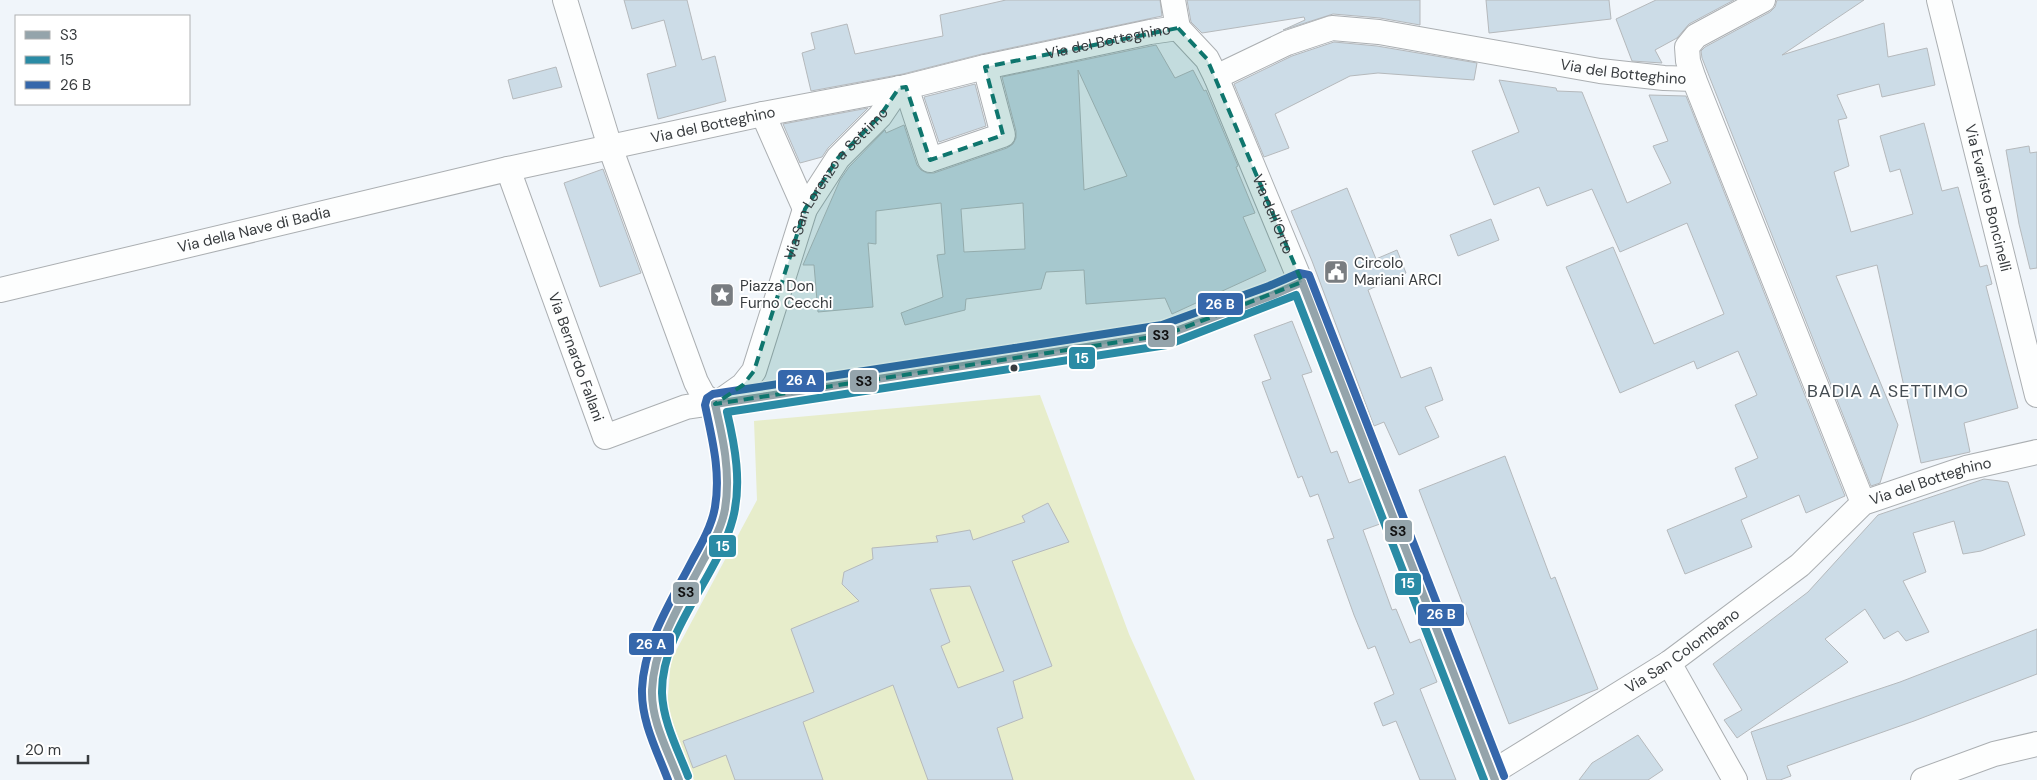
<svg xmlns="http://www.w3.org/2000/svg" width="2037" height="780" viewBox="0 0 2037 780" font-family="'DM Sans',sans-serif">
<rect width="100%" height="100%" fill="#f0f5fa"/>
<polygon fill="#e7edcb" points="1040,395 1129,634 1195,780 694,780 667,707 671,660 757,500 754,421"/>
<g fill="#ccdce7" stroke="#b5b9bc" fill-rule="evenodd">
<polygon points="624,0 687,0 702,60 715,56 726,101 658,119 647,74 676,66 664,20 632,29"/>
<polygon points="1006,0 1160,0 1162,16 982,54 903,74 811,91 802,53 815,49 811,33 847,24 855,54 943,36 940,15"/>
<polygon points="1187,0 1420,0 1420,25 1380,18 1333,14 1283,30 1305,20 1304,17 1202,33 1191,22"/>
<polygon points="1486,0 1609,0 1611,19 1489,33"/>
<polygon points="1656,0 1734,0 1689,24 1677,38 1655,50 1662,63 1632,61 1616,19"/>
<polygon points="1777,0 1864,0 1782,55 1884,23 1888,57 1927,48 1935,85 1882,97 1879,84 1837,95 1847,118 1838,120 1849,166 1834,172 1851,232 1913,214 1900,169 1890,172 1880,136 1924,123 1942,191 1958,187 1980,267 1987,265 1992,284 1986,286 2018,408 1964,423 1970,452 1921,463 1877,265 1836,276 1898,425 1880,483 1871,486 1702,58 1701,51 1705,47 1770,12 1775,7"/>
<polygon points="1334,42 1377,46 1477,63 1474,80 1378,73 1350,76 1275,114 1289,148 1264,157 1234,84 1292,56"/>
<path d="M1156,45L1175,78L1193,70L1204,91L1206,90L1238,166L1236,167L1255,213L1243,217L1266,271L1172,314L1165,298L1086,304L1084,270L1046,272L1041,289L966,299L965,310L905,325L901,313L943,297L937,255L945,254L941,203L876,211V244L868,243L873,307L818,312L814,265H803L840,180L849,167L885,130L886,133L904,125L917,165L921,170L927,173H934L1007,148L1013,144L1016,138V131L1002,77ZM1078,70L1127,176L1084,190ZM1023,203L1025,249L964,252L961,209Z"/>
<polygon points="556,67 562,87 513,99 508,80"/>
<polygon points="1499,80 1556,88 1557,91 1582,92 1627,203 1671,183 1653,146 1668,141 1649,95 1686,96 1845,496 1806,513 1799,495 1741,520 1752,547 1685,574 1667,530 1747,497 1735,468 1758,458 1735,405 1757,395 1738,351 1697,369 1694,361 1620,393 1566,267 1613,247 1654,344 1724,314 1687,223 1620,252 1592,189 1547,206 1539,187 1494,205 1472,151 1519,132"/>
<polygon points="975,84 986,126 939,142 924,97"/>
<polygon points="868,108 828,148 822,157 800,163 783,124"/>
<polygon points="2029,146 2030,153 2037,152 2037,268 2030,269 2019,224 2006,150"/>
<polygon points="603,169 641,273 600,287 564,183"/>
<polygon points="1347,188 1376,259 1397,250 1406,273 1368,290 1401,378 1431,367 1443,400 1425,407 1439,437 1399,455 1384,422 1374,426 1312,261 1291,211"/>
<polygon points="1491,219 1499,240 1458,256 1450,235"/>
<polygon points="1292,321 1312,372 1302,375 1331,453 1337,451 1349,483 1363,478 1380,524 1363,530 1392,610 1396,609 1410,643 1420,639 1437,682 1420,689 1456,780 1420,780 1396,721 1383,726 1374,703 1394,694 1375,646 1368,649 1354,615 1327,540 1334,538 1318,494 1310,497 1302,476 1298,478 1262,382 1271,379 1254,335"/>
<polygon points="1505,456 1551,579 1555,577 1598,689 1509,724 1419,490"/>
<polygon points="1984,479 2008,482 2025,535 1981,551 1963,554 1954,521 1913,533 1926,572 1903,581 1929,632 1906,641 1898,631 1884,639 1865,609 1825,639 1848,662 1737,738 1724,720 1742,710 1713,664 1808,592 1878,515"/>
<path d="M1048,503L1069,542L1012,561L1052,666L1013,681L1023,718L997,728L1013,780H928L893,685L803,722L823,780H735L726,755L693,768L683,741L814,692L791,629L859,601L842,584L844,572L873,559L872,548L938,542L936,536L970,530L973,540L1025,522L1022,516ZM970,586L1004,671L958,688L941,646L950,642L930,589Z"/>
<polygon points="2037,629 2037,674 1914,721 1787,766 1791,776 1780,780 1767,780 1751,732 1900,682"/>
<polygon points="1638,735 1663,770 1648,780 1579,780 1592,763"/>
</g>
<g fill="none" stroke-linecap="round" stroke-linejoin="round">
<defs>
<g id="minor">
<polyline points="565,0 610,147 696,382 703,395 715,404"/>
<polyline points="1173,0 1178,28"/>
<path id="s1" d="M1939,0L2037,395"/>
<path id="s2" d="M1178,28L1207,59L1216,77L1315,316L1495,780"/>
<path id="s3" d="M1216,77L1287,43L1332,28L1379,32L1600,71L1664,78L1694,79L1863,503"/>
<polyline points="1694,79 1688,61 1687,47 1696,36 1763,0"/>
<polyline points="906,87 930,160 1003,135 985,67"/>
<polyline points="763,114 805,209"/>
<path id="s4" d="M508,169L605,437L686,407L1165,335L1273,295L1302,282"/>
<path id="s5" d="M0,290L508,169L763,114L906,87L985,67L1150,32L1178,28"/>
<path id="s6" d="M719,402L743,385L754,371L805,209L838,158L880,116L899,88"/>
<polyline points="1669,663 1735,780"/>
<path id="s7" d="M1493,772L1669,663L1800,565L1863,503L1966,468L2037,452"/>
<path d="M679,780C669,752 651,721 652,690C653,646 687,593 707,554C714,540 722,525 725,509C732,474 723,438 715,404"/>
<polyline points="1923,780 1994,754 2037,744"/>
</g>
</defs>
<use href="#minor" stroke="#abafb2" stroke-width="26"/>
<use href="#minor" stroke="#fdfefe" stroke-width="24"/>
<defs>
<g id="bus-1">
<polyline points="1302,282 1495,780"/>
<polyline points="715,404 1165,335 1273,295 1302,282"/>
<path d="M679,780C668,751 651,721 652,690C654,644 682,601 703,561C712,544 722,527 725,509C731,473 723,438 715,404"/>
</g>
<path id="bus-2" d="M688,776C678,750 663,722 662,693C661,630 718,577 733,518C742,483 735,446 727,412L1167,345L1296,295L1484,780"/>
<polyline id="bus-3" points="1015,348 1162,325 1269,286 1299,273 1309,275 1504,776"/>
<path id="bus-4" d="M668,780C657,751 641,721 642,689C644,642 672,600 693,559C702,543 712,525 715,507C721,472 712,439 705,405L707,398L713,394L1015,348"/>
</defs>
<use href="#bus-1" stroke="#fff" stroke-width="11"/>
<use href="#bus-2" stroke="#fff" stroke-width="11"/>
<use href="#bus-3" stroke="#fff" stroke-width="11"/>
<use href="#bus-4" stroke="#fff" stroke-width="11"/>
<use href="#bus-1" stroke="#94a4ab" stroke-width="8"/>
<use href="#bus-2" stroke="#2a8ba5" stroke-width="8"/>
<use href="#bus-3" stroke="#3567ab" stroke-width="8"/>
<use href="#bus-4" stroke="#3567ab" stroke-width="8"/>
</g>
<path fill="#0f766e" fill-opacity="0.2" stroke="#0f766e" stroke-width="4" stroke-dasharray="10 6" stroke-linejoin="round" d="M1178,28L1207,59L1302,282L1165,335L715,404L743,385L754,371L805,209L838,158L880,116L899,88L906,87L930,160L1003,135L985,67Z"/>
<defs>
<symbol id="civic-square" viewBox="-11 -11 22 22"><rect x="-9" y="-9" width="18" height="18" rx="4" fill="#787c80" stroke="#fff"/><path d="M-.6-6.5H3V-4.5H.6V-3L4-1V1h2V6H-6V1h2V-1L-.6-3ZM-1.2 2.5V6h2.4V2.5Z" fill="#fff"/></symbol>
<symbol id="sight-square" viewBox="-11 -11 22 22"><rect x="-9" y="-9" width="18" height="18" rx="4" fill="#787c80" stroke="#fff"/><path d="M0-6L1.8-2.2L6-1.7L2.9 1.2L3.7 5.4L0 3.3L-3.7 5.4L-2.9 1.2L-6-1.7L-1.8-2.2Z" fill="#fff"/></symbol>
</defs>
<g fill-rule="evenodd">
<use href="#civic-square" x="1322" y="258" width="28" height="28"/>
<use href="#sight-square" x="708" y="281" width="28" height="28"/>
</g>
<circle fill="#373b3e" stroke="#fff" stroke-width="2" cx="1014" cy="368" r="4.5"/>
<g text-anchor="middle" stroke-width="4" stroke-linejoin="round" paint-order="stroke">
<g font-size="15" fill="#373b3e" stroke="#fff">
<text dy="5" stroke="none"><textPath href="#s5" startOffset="1136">Via del Botteghino</textPath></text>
<text dy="5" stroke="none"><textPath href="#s3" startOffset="421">Via del Botteghino</textPath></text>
<text dy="5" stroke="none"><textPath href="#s5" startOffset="732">Via del Botteghino</textPath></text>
<text dy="5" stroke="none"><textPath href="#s6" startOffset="255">Via San Lorenzo a Settimo</textPath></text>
<text dy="5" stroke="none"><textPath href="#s1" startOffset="204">Via Evaristo Boncinelli</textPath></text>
<text dy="5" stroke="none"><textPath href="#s2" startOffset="211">Via dell'Orto</textPath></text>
<text dy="5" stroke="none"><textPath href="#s5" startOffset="261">Via della Nave di Badia</textPath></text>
<text dy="5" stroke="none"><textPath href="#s4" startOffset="200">Via Bernardo Fallani</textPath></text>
<text dy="5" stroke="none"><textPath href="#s7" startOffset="530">Via del Botteghino</textPath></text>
<text dy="5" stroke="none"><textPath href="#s7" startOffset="225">Via San Colombano</textPath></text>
</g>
<g font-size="15" fill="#373b3e" stroke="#fff" text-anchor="start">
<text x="1354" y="268">Circolo<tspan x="1354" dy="17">Mariani ARCI</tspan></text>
<text x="740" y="291">Piazza Don<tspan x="740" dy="17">Furno Cecchi</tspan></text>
</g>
<g font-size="18" letter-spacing="1" fill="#434b51" stroke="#fff">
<text x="1888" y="397">BADIA A SETTIMO</text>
</g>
</g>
<g stroke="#fff" stroke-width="2">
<rect x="1197" y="292" width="47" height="24" rx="5" fill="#3567ab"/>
<rect x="1147" y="324" width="29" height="24" rx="5" fill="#94a4ab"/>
<rect x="1068" y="346" width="28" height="24" rx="5" fill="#2a8ba5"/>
<rect x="777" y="369" width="48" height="24" rx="5" fill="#3567ab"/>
<rect x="849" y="369" width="29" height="24" rx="5" fill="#94a4ab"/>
<rect x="1384" y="519" width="29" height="24" rx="5" fill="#94a4ab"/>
<rect x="708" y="534" width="29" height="24" rx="5" fill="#2a8ba5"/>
<rect x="1394" y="572" width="28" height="24" rx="5" fill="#2a8ba5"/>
<rect x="672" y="581" width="28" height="24" rx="5" fill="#94a4ab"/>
<rect x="1417" y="603" width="48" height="24" rx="5" fill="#3567ab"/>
<rect x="628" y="632" width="47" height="24" rx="5" fill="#3567ab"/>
</g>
<g font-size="14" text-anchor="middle" font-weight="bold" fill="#fff">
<text x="1220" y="309">26 B</text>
<text x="1082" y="363">15</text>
<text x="801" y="385">26 A</text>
<text x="723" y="551">15</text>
<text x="1408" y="588">15</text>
<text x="1441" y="619">26 B</text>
<text x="651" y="649">26 A</text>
</g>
<g font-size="14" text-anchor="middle" font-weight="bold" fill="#111">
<text x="1161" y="340">S3</text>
<text x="864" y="386">S3</text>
<text x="1398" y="536">S3</text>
<text x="686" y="597">S3</text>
</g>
<rect x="15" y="15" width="175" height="90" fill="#ffffff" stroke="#afb1b2"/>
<rect x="25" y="31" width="25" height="8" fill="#94a4ab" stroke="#afb1b2"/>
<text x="60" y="40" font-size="15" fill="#373b3e">S3</text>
<rect x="25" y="56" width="25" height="8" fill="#2a8ba5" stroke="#afb1b2"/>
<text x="60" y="65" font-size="15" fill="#373b3e">15</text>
<rect x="25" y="81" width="25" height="8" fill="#3567ab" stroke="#afb1b2"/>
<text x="60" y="90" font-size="15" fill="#373b3e">26 B</text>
<path d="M18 755v8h70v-8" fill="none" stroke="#373b3e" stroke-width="2.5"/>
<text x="25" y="755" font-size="15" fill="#373b3e" stroke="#ffffff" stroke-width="4" paint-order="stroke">20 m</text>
</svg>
